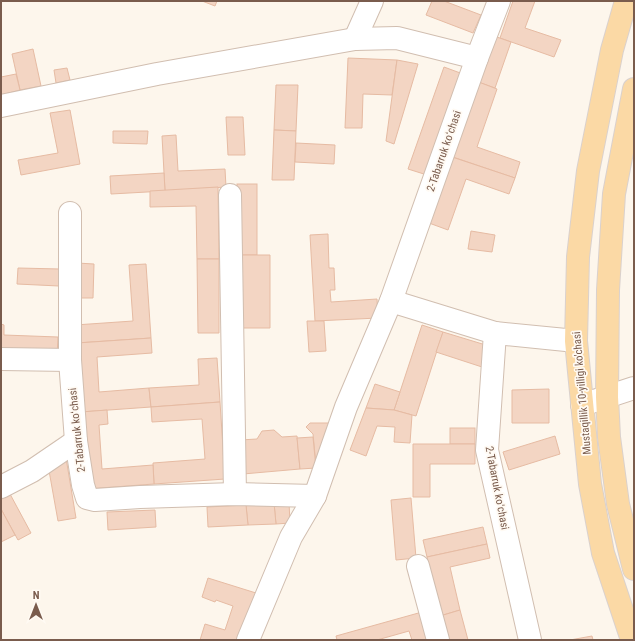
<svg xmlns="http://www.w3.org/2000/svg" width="635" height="641" viewBox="0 0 635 641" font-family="'Roboto Condensed',sans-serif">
	<rect width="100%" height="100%" fill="#fdf6ec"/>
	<g fill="#f3d5c3" stroke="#e6bba3">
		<polygon points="202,1 217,1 215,6"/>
		<polygon points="432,1 444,1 481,15 473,33 426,15"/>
		<polygon points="513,1 535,1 525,28 561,40 554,57 500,38"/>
		<polygon points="494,36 511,42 495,88 478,82"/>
		<polygon points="33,49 41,86 20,90 12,54"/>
		<polygon points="348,58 397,60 392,95 363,94 362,128 345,128"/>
		<polygon points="397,60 418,64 394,144 386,141"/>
		<polygon points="444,67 463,74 427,175 408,169"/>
		<polygon points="67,68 70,80 56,83 54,70"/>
		<polygon points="16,74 20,90 1,95 1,77"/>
		<polygon points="476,81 497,89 477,147 520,162 515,178 450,156"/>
		<polygon points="276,85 298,85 296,131 274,130"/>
		<polygon points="70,110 80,164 21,175 18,160 58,153 50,113"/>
		<polygon points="226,117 243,117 245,155 228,155"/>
		<polygon points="274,130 296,131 294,180 272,180"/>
		<polygon points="113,131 148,131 147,144 113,143"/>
		<polygon points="176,135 178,171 225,169 226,187 165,191 162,136"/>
		<polygon points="296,143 335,145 334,164 295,162"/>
		<polygon points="452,157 515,178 509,194 466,179 448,230 429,223"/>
		<polygon points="164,173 165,191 111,194 110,176"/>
		<rect x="237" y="184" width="20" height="71"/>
		<polygon points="218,187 219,259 197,259 196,206 150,207 150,191"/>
		<polygon points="471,231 495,235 492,252 468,249"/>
		<polygon points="328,234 329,268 334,268 335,290 330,290 331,302 377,299 378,318 315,321 310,235"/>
		<polygon points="237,255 270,255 270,328 238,328"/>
		<polygon points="197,259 219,259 219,333 198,333"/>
		<polygon points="77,263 94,264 93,298 76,298"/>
		<polygon points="146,264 151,338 77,343 75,325 133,321 129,265"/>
		<polygon points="18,268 60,269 59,286 17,284"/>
		<polygon points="307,321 324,321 326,351 309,352"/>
		<polygon points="1,324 4,325 4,335 58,337 57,356 1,355"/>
		<polygon points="422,325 443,332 416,416 394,410"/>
		<polygon points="443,332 489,346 482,367 436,352"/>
		<polygon points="151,338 152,353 97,357 99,392 149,388 151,407 81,412 77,343"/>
		<polygon points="217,358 220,402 151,407 149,388 199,385 198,359"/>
		<polygon points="375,384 400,392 394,410 366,408"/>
		<polygon points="549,389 549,423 512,423 512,390"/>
		<polygon points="220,402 225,479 154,484 153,463 205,459 202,419 152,422 151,407"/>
		<polygon points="366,408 394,410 412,415 410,443 394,442 395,427 377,426 366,456 350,450"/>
		<polygon points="107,410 108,424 99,425 102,469 153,465 154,484 87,489 81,412"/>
		<polygon points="310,423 332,423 316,466 313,434 306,427"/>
		<rect x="450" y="428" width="25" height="16"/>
		<polygon points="274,430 282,437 297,436 300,469 243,474 240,440 257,439 262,431"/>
		<polygon points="555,436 560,454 509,470 503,452"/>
		<polygon points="313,437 316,468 300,469 297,438"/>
		<polygon points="413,444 475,444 475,464 430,464 430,497 413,497"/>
		<polygon points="66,458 76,518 58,521 48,465"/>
		<polygon points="10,494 31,533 18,540 1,509 1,499"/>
		<polygon points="411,498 416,558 396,560 391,500"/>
		<polygon points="289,502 290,523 276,524 274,503"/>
		<polygon points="274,503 276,524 248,525 246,505"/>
		<polygon points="246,505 248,525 208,527 207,507"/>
		<polygon points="1,509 15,535 1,542"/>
		<polygon points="155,510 156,527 108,530 107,512"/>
		<polygon points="483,527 487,544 427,557 423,540"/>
		<polygon points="487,544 490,558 450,567 460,610 440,616 427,557"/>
		<polygon points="208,578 256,593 241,640 200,640 205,624 225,630 233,606 216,600 215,602 202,597"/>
		<polygon points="460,610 468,640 447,640 440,616"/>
		<polygon points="422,612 430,640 412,640 409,631 377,640 337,640 336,636"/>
		<polygon points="592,636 593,640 570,640"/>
	</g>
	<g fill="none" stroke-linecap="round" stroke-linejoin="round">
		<defs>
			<g id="minor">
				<polyline points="355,39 372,1"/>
				<polyline points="1,106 157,74 355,39 397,38 477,58"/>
				<polyline points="230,195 235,494"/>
				<polyline points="70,213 70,360 76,441 83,485 87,498 95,500 140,497 235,494 315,496"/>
				<polyline points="391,301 495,333 576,341"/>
				<polyline points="495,333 487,450 530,640"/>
				<polyline points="1,359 70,360"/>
				<polyline points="582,405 634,388"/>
				<polyline points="1,487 32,471 76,441"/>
				<polyline points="418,566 438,640"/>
				<polyline points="248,640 291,537 315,496 346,407 391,301 477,58 499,1"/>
			</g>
			<g id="major">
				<polyline points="626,1 612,50 588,171 578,257 576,341 590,484 603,553 632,640"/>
				<polyline points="634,89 614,194 608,290 607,397 609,437 618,504 634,569"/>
			</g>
		</defs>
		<use href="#minor" stroke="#d1beb0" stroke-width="24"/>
		<use href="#major" stroke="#dad1cd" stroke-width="24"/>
		<use href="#minor" stroke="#fff" stroke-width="22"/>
		<use href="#major" stroke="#fbd9a5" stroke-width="22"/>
	</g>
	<g text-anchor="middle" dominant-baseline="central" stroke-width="3.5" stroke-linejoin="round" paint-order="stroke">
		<g font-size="11" fill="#7a5c4d" stroke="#fffaf3">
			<text transform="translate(444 151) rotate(-71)">2-Tabarruk koʻchasi</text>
			<text transform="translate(582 393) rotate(-95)">Mustaqillik 10-yilligi ko'chasi</text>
			<text transform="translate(77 430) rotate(-96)">2-Tabarruk koʻchasi</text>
			<text transform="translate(497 488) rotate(79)">2-Tabarruk koʻchasi</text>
		</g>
	</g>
	<rect width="635" height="641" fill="none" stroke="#7a5c4d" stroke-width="4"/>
	<g transform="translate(36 605)" stroke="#fffaf3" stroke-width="3" paint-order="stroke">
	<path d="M0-3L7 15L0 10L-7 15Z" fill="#7a5c4d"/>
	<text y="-6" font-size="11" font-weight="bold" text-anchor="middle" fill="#7a5c4d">N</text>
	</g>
</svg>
